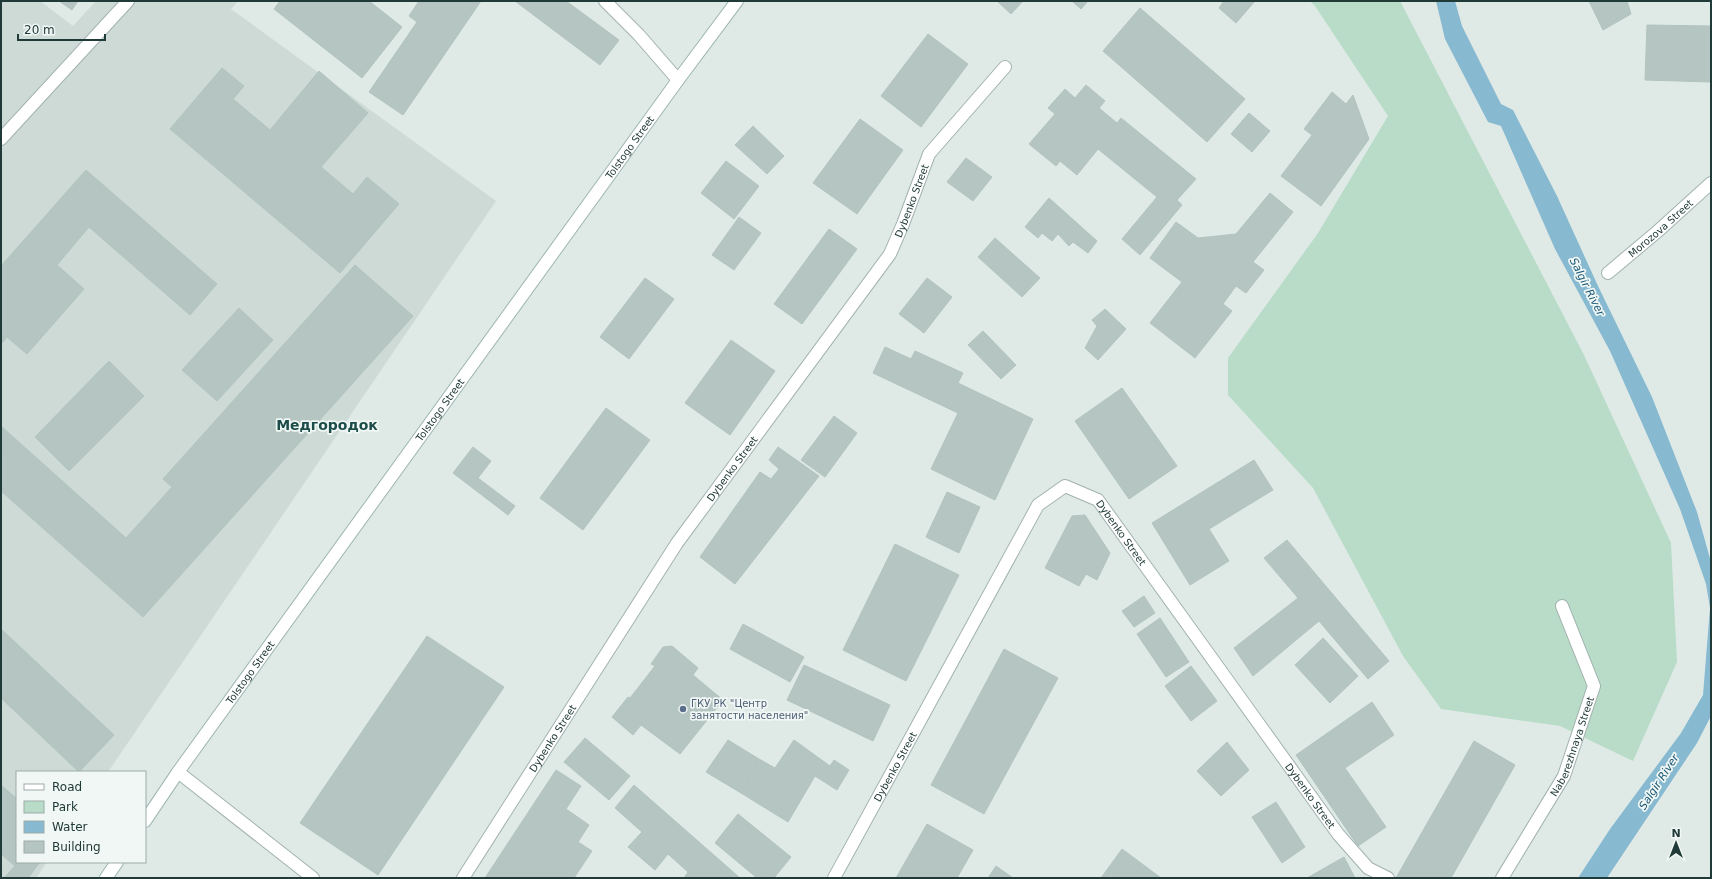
<svg xmlns="http://www.w3.org/2000/svg" width="1712" height="879" viewBox="0 0 1712 879" font-family="'DejaVu Sans',sans-serif">
	<rect width="100%" height="100%" fill="#dfeae7"/>
	<polygon fill="#cddad6" points="1,1 40,1 73,26 96,1 238,1 231,9 496,201 108,772 17,772 17,862 47,862 36,878 1,878"/>
	<polygon fill="#b8dcc7" points="1310,1 1400,1 1584,355 1671,543 1677,662 1633,761 1560,726 1441,709 1403,656 1313,488 1228,395 1228,358 1318,233 1388,116 1315,6"/>
	<polygon fill="#87b9d0" points="1436,1 1455,1 1462,26 1501,104 1513,110 1557,196 1598,286 1652,397 1697,512 1711,562 1711,716 1697,743 1607,878 1578,878 1610,829 1681,733 1703,695 1710,608 1706,584 1680,509 1610,351 1555,249 1501,126 1488,122 1445,39"/>
	<g fill="#b5c5c1" stroke="#b2c4bf">
		<polygon points="59,1 78,1 72,10"/>
		<polygon points="280,1 369,1 402,27 362,78 274,9"/>
		<polygon points="419,1 481,1 403,115 369,92 417,22 409,16"/>
		<polygon points="515,1 566,1 619,40 600,65"/>
		<polygon points="997,1 1023,1 1011,14"/>
		<polygon points="1072,1 1088,1 1081,9"/>
		<polygon points="1224,1 1255,1 1236,23 1219,8"/>
		<polygon points="1589,1 1627,1 1631,14 1603,30"/>
		<polygon points="1140,8 1245,99 1207,142 1103,51"/>
		<polygon points="1647,25 1711,26 1711,82 1645,80"/>
		<polygon points="928,34 968,64 921,127 881,96"/>
		<polygon points="222,68 244,86 233,99 270,130 319,71 368,113 321,167 353,194 367,177 399,204 340,273 170,129"/>
		<polygon points="1086,85 1105,101 1099,108 1117,123 1121,118 1196,179 1177,200 1182,205 1140,255 1122,239 1157,197 1098,149 1077,175 1060,161 1056,166 1029,144 1055,114 1048,108 1065,89 1075,98"/>
		<polygon points="1332,92 1346,104 1353,95 1369,139 1321,206 1281,176 1312,135 1304,129"/>
		<polygon points="1249,113 1270,131 1252,152 1231,134"/>
		<polygon points="860,119 903,150 857,214 813,183"/>
		<polygon points="753,126 784,156 767,174 735,145"/>
		<polygon points="966,158 992,177 973,201 947,182"/>
		<polygon points="726,161 759,186 734,219 701,193"/>
		<polygon points="86,170 217,284 190,315 89,227 57,265 84,289 27,354 7,337 1,344 1,266"/>
		<polygon points="1270,193 1293,212 1253,262 1264,270 1246,293 1236,286 1223,304 1232,311 1195,358 1150,323 1182,282 1150,258 1176,222 1198,238 1236,234"/>
		<polygon points="1049,198 1097,241 1088,253 1073,242 1069,246 1058,234 1052,241 1042,233 1038,238 1025,227"/>
		<polygon points="739,217 761,233 734,270 712,255"/>
		<polygon points="829,229 857,249 802,324 774,304"/>
		<polygon points="995,238 1040,278 1022,297 978,257"/>
		<polygon points="355,265 413,316 143,617 1,491 2,427 126,538 172,487 163,479"/>
		<polygon points="645,278 674,299 629,359 600,337"/>
		<polygon points="927,278 952,297 924,333 899,314"/>
		<polygon points="239,308 273,340 217,401 182,370"/>
		<polygon points="1105,309 1126,329 1098,360 1085,348 1097,326 1092,320"/>
		<polygon points="983,331 1016,365 1001,379 968,345"/>
		<polygon points="731,340 775,371 730,435 685,403"/>
		<polygon points="885,347 911,359 915,351 963,373 958,383 1033,419 995,500 931,469 958,413 873,373"/>
		<polygon points="109,361 144,396 69,471 35,437"/>
		<polygon points="1122,388 1177,466 1129,499 1075,421"/>
		<polygon points="606,408 650,440 583,530 540,498"/>
		<polygon points="834,416 857,433 825,477 801,460"/>
		<polygon points="473,447 491,461 478,478 515,506 508,515 453,473"/>
		<polygon points="778,447 819,476 735,584 700,557 760,472 771,479 779,469 769,460"/>
		<polygon points="1254,460 1273,490 1209,529 1229,561 1190,585 1152,523"/>
		<polygon points="947,492 980,507 959,553 926,537"/>
		<polygon points="1085,515 1110,553 1097,580 1086,574 1079,586 1045,568 1072,516"/>
		<polygon points="1287,540 1389,661 1368,679 1319,621 1253,676 1234,648 1298,598 1264,558"/>
		<polygon points="895,544 959,575 906,681 843,650"/>
		<polygon points="1144,596 1155,613 1134,627 1122,611"/>
		<polygon points="1160,618 1189,662 1166,677 1137,634"/>
		<polygon points="743,624 804,657 790,682 730,649"/>
		<polygon points="1,629 114,735 79,772 1,698"/>
		<polygon points="427,636 504,687 378,875 300,823"/>
		<polygon points="1323,638 1358,676 1330,703 1295,665"/>
		<polygon points="672,646 698,668 693,675 723,700 680,754 641,725 633,735 612,717 628,697 630,698 655,666 651,664 663,647"/>
		<polygon points="1004,649 1058,678 984,814 931,785"/>
		<polygon points="804,665 890,705 873,741 787,700"/>
		<polygon points="1191,666 1217,701 1191,721 1165,686"/>
		<polygon points="1372,702 1394,735 1345,768 1386,827 1358,846 1296,755"/>
		<polygon points="585,738 630,776 609,800 564,762"/>
		<polygon points="728,740 759,759 741,793 706,772"/>
		<polygon points="794,740 830,766 834,760 849,770 837,790 815,776 788,822 741,793 759,759 775,768"/>
		<polygon points="1474,741 1515,765 1451,878 1396,878"/>
		<polygon points="1227,742 1249,770 1221,796 1197,771"/>
		<polygon points="556,770 581,786 566,809 589,825 578,842 592,851 574,878 485,878"/>
		<polygon points="1,785 17,799 17,862 40,862 28,878 4,878 15,866 1,854"/>
		<polygon points="634,785 740,878 684,878 688,872 668,854 655,870 628,847 642,832 615,808"/>
		<polygon points="1276,802 1305,847 1282,863 1252,817"/>
		<polygon points="738,814 791,857 774,878 757,878 715,843"/>
		<polygon points="927,824 973,850 957,878 896,878"/>
		<polygon points="1122,849 1161,878 1101,878"/>
		<polygon points="1344,857 1355,878 1307,878"/>
		<polygon points="996,866 1013,878 988,878"/>
	</g>
	<g fill="none" stroke-linecap="round" stroke-linejoin="round">
		<defs>
			<g id="service">
				<polyline points="605,1 639,35 678,80"/>
				<polyline points="1,139 128,1"/>
			</g>
			<g id="minor">
				<path id="s1" d="M1608,273L1658,231L1711,183"/>
				<polyline points="178,772 313,878"/>
				<path id="s2" d="M463,878L677,543L890,254L903,224L929,154L1005,67"/>
				<path id="s3" d="M834,878L1038,505L1065,486L1098,500L1338,834L1368,868L1388,878"/>
				<path id="s4" d="M1502,878L1564,776L1594,686L1562,606"/>
			</g>
			<g id="secondary">
				<path id="s5" d="M145,821L178,772L678,80L737,1"/>
				<polyline points="106,878 117,862"/>
			</g>
		</defs>
		<use href="#service" stroke="#a2b2af" stroke-width="14"/>
		<use href="#minor" stroke="#a2b2af" stroke-width="14"/>
		<use href="#secondary" stroke="#9eb6b1" stroke-width="14"/>
		<use href="#service" stroke="#fff" stroke-width="12"/>
		<use href="#minor" stroke="#fff" stroke-width="12"/>
		<use href="#secondary" stroke="#fff" stroke-width="12"/>
	</g>
	<circle fill="#5c6f8a" stroke="#f0f7f5" stroke-width="1.5" cx="683" cy="709" r="4"/>
	<g text-anchor="middle" dominant-baseline="central" stroke-width="3.5" stroke-linejoin="round" paint-order="stroke">
		<g font-size="10" fill="#203a38" stroke="#f0f7f5">
			<text stroke="none"><textPath href="#s5" startOffset="830">Tolstogo Street</textPath></text>
			<text stroke="none"><textPath href="#s2" startOffset="814">Dybenko Street</textPath></text>
			<text stroke="none"><textPath href="#s1" startOffset="69">Morozova Street</textPath></text>
			<text stroke="none"><textPath href="#s5" startOffset="506">Tolstogo Street</textPath></text>
			<text stroke="none"><textPath href="#s2" startOffset="490">Dybenko Street</textPath></text>
			<text stroke="none"><textPath href="#s3" startOffset="534">Dybenko Street</textPath></text>
			<text stroke="none"><textPath href="#s5" startOffset="182">Tolstogo Street</textPath></text>
			<text stroke="none"><textPath href="#s2" startOffset="166">Dybenko Street</textPath></text>
			<text stroke="none"><textPath href="#s4" startOffset="150">Naberezhnaya Street</textPath></text>
			<text stroke="none"><textPath href="#s3" startOffset="127">Dybenko Street</textPath></text>
			<text stroke="none"><textPath href="#s3" startOffset="858">Dybenko Street</textPath></text>
		</g>
		<g font-size="10" fill="#4e5e75" stroke="#f0f7f5" text-anchor="start">
			<text x="691" y="703">ГКУ РК "Центр<tspan x="691" dy="12">занятости населения"</tspan></text>
		</g>
		<g font-size="11" font-style="italic" fill="#1b5876" stroke="#f0f7f5">
			<text transform="translate(1587 287) rotate(63)">Salgir River</text>
			<text transform="translate(1659 782) rotate(-57)">Salgir River</text>
		</g>
		<g font-size="14" font-weight="bold" fill="#1c4c48" stroke="#f0f7f5">
			<text x="327" y="425">Медгородок</text>
		</g>
	</g>
	<rect width="1712" height="879" fill="none" stroke="#203a38" stroke-width="4"/>
	<rect x="16" y="771" width="130" height="92" fill="#f0f7f5" stroke="#9daba9"/>
	<rect x="24" y="784" width="20" height="6" fill="#ffffff" stroke="#9daba9"/>
	<text x="52" y="791" font-size="12" fill="#203a38">Road</text>
	<rect x="24" y="801" width="20" height="12" fill="#b8dcc7" stroke="#9daba9"/>
	<text x="52" y="811" font-size="12" fill="#203a38">Park</text>
	<rect x="24" y="821" width="20" height="12" fill="#87b9d0" stroke="#9daba9"/>
	<text x="52" y="831" font-size="12" fill="#203a38">Water</text>
	<rect x="24" y="841" width="20" height="12" fill="#b5c5c1" stroke="#9daba9"/>
	<text x="52" y="851" font-size="12" fill="#203a38">Building</text>
	<g transform="translate(1676 843)" stroke="#f0f7f5" stroke-width="3" paint-order="stroke">
	<path d="M0-3L7 15L0 10L-7 15Z" fill="#203a38"/>
	<text y="-6" font-size="11" font-weight="bold" text-anchor="middle" fill="#203a38">N</text>
	</g>
	<path d="M18 34v6h87v-6" fill="none" stroke="#203a38" stroke-width="2"/>
	<text x="24" y="34" font-size="12" fill="#203a38" stroke="#f0f7f5" stroke-width="3" paint-order="stroke">20 m</text>
</svg>
